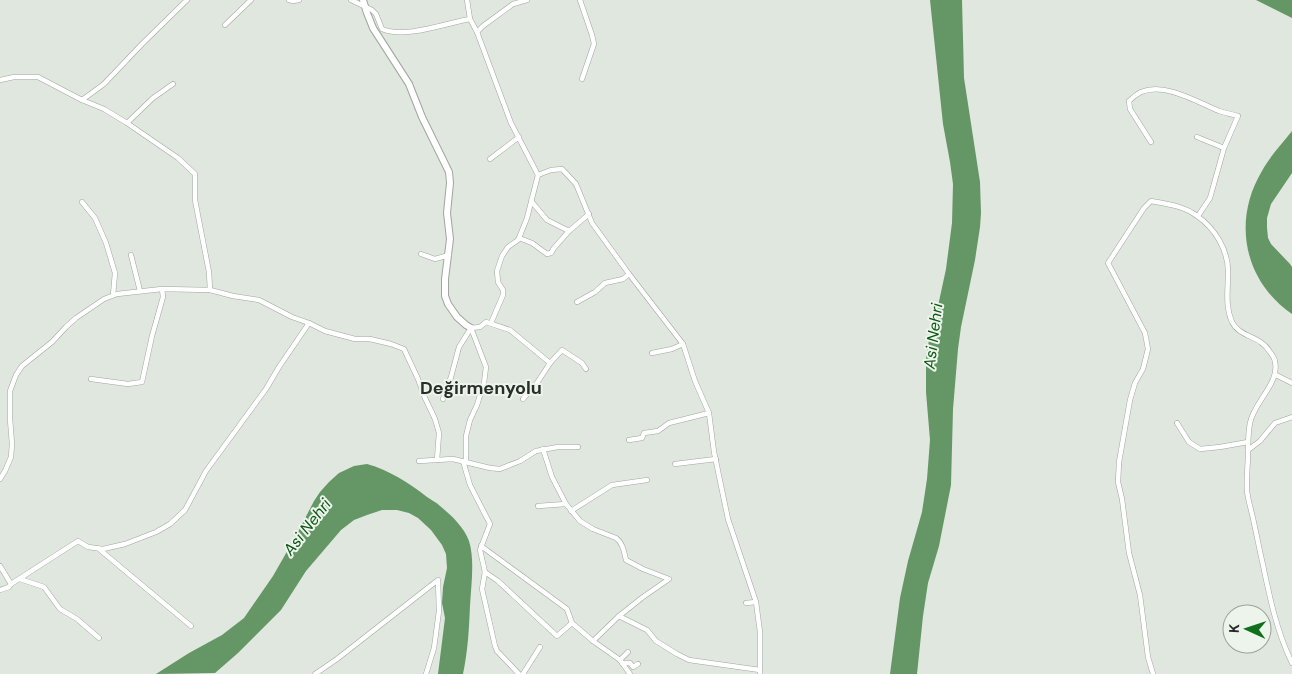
<svg xmlns="http://www.w3.org/2000/svg" width="1292" height="674" viewBox="0 0 1292 674" font-family="'DM Sans',sans-serif">
	<rect width="100%" height="100%" fill="#dfe7de"/>
	<g fill="#659665">
		<polygon points="930,0 962,0 964,78 980,182 981,213 980,227 975,260 961,327 958,349 953,409 951,485 939,546 928,583 923,616 917,674 890,674 900,598 908,561 922,512 927,479 930,440 926,392 926,358 929,340 935,320 946,269 952,223 953,184 950,162 943,124"/>
		<polygon points="1256,0 1292,0 1292,18"/>
		<path d="M1292,131V173L1271,204L1267,218V228L1268,238L1271,244L1290,264L1292,267V314C1244,281 1232,221 1262,171C1270,156 1282,144 1292,131Z"/>
		<path d="M367,464C389,470 409,483 427,497C431,500 436,502 440,506C451,515 464,527 469,541C475,560 471,586 470,606C469,629 468,650 463,674H438L445,618L442,603L443,587L447,568L446,554L442,545L431,530L418,518L409,513L397,510H382L367,515L354,520L341,530L306,571L281,610L238,653L215,673L156,674L189,653L222,635L244,618L273,576L297,534L314,501L320,492L329,482L339,473L354,466Z"/>
	</g>
	<g fill="none" stroke-linecap="round" stroke-linejoin="round">
		<defs>
			<g id="street">
				<polyline points="289,0 293,1 299,0"/>
				<path d="M351,0L372,10L376,14L382,29C405,39 446,23 470,19L477,32L511,123L538,175L527,218L519,238L518,240L508,247L502,256L497,271L498,282L503,290V295L491,323"/>
				<polyline points="467,0 470,19"/>
				<polyline points="580,0 592,35 594,44 582,79"/>
				<polyline points="225,25 251,0"/>
				<polyline points="477,32 483,26 513,4 527,0"/>
				<polyline points="0,80 14,77 38,77 82,100 104,109 127,123 178,158 195,174 195,200 209,272 210,290"/>
				<polyline points="82,100 104,84 142,44 187,0"/>
				<polyline points="127,123 153,98 173,84"/>
				<polyline points="1197,137 1224,148"/>
				<path d="M1151,142L1130,109L1129,101C1132,98 1137,94 1141,92C1165,82 1197,102 1219,111C1225,113 1231,114 1238,116L1224,148L1210,198L1198,216"/>
				<polyline points="490,159 519,137"/>
				<polyline points="538,175 551,170 562,169 576,184 592,223 629,274 683,344 695,381 709,413 714,452 728,519 756,602 760,632 760,674"/>
				<polyline points="82,202 95,218 106,243 115,273 113,295"/>
				<polyline points="569,231 589,214"/>
				<polyline points="519,238 532,243 547,254 551,253 554,248 569,231 547,220 531,201"/>
				<polyline points="421,254 435,259 449,255"/>
				<polyline points="131,255 140,291"/>
				<polyline points="577,302 595,292 605,283 623,279 629,274"/>
				<polyline points="652,353 672,349 683,344"/>
				<polyline points="1276,375 1292,383"/>
				<polyline points="91,379 128,384 142,382 152,336 163,297 162,289"/>
				<polyline points="443,399 451,377 459,347 471,328 480,327 486,322 510,330 550,363"/>
				<polyline points="523,399 537,383 550,363 562,350 582,363 586,369"/>
				<polyline points="1177,423 1189,442 1200,449 1220,447 1248,442"/>
				<polyline points="629,440 642,438 644,433 658,431 669,423 709,413"/>
				<path d="M543,449L552,477L566,504L580,521L593,529L616,538C623,543 624,552 626,560L643,569L669,579L643,597L619,616"/>
				<polyline points="1248,450 1260,441 1275,423 1292,417"/>
				<polyline points="419,461 453,459 490,468 500,469 520,461 536,451 558,447 578,447"/>
				<polyline points="463,461 470,485 490,524 480,550 485,572 482,589 495,646 497,651 519,674"/>
				<polyline points="466,461 466,436 470,420 477,405 484,383 486,367 471,328"/>
				<polyline points="675,464 716,459"/>
				<polyline points="0,479 5,471 11,457 12,444 10,419 10,391 16,375 22,366 52,342 66,327 76,318 104,299 117,294 162,289 210,290 233,296 259,300 292,317 309,323 325,331 355,339 370,339 391,344 404,349 418,379 425,398 435,419 439,433 437,460"/>
				<polyline points="538,506 566,504"/>
				<polyline points="571,511 612,485 647,480"/>
				<polyline points="481,546 567,609 572,623 593,641 620,660 630,674"/>
				<polyline points="99,549 191,626"/>
				<polyline points="0,566 11,584 9,587 0,590"/>
				<polyline points="485,572 498,581 557,636 572,623"/>
				<polyline points="20,579 44,587 60,609 77,619 99,638"/>
				<polyline points="11,584 78,541 88,547 103,549 125,544 156,532 170,524 185,510 206,471 266,389 279,367 309,323"/>
				<polyline points="746,603 756,602"/>
				<polyline points="593,641 619,616 647,630 656,641 677,654 689,660 760,670"/>
				<polyline points="620,660 628,652"/>
				<polyline points="622,663 630,663 633,667 638,664"/>
				<polyline points="315,674 337,659 438,580 439,611 434,648 426,674"/>
				<polyline points="523,674 540,647"/>
				<path d="M1153,674L1148,657L1140,595L1129,553L1122,499L1118,482L1119,462L1130,400L1135,383L1143,369L1148,349L1145,333L1108,263L1144,208L1151,201C1167,204 1184,206 1197,216C1215,228 1229,251 1228,274C1228,290 1225,306 1232,322C1240,338 1260,335 1270,352C1272,355 1275,358 1275,362C1280,383 1254,402 1250,423C1248,433 1248,443 1248,453C1248,466 1246,479 1247,491C1248,499 1250,506 1252,514C1256,531 1259,548 1263,565C1270,599 1277,632 1292,663"/>
			</g>
			<polyline id="secondary" points="363,0 367,13 373,28 409,84 422,117 449,172 450,183 447,213 450,239 445,279 445,296 448,304 457,317 466,325 471,328"/>
		</defs>
		<use href="#street" stroke="#9fa79e" stroke-width="5.5"/>
		<use href="#secondary" stroke="#9fa79e" stroke-width="8"/>
		<use href="#street" stroke="#fff" stroke-width="4.5"/>
		<use href="#secondary" stroke="#fff" stroke-width="6"/>
	</g>
	<g text-anchor="middle" dominant-baseline="central" stroke-width="4" stroke-linejoin="round" paint-order="stroke">
		<g font-size="16" font-style="italic" fill="#0c5715" stroke="#ecf4eb">
			<text transform="translate(933 336) rotate(-83)">Asi Nehri</text>
			<text transform="translate(307 527) rotate(-52)">Asi Nehri</text>
		</g>
		<g font-size="18" font-weight="bold" fill="#282f28" stroke="#ecf4eb">
			<text x="481" y="388">Değirmenyolu</text>
		</g>
	</g>
	<g transform="translate(1247 629) rotate(273)"><circle r="24" fill="#ecf4eb" stroke="#9da39c"/>
	<path d="M0-4L9 19L0 12L-9 19Z" fill="#106f1c"/>
	<text y="-8" font-size="14" font-weight="bold" text-anchor="middle" fill="#262926">K</text>
	</g>
</svg>
